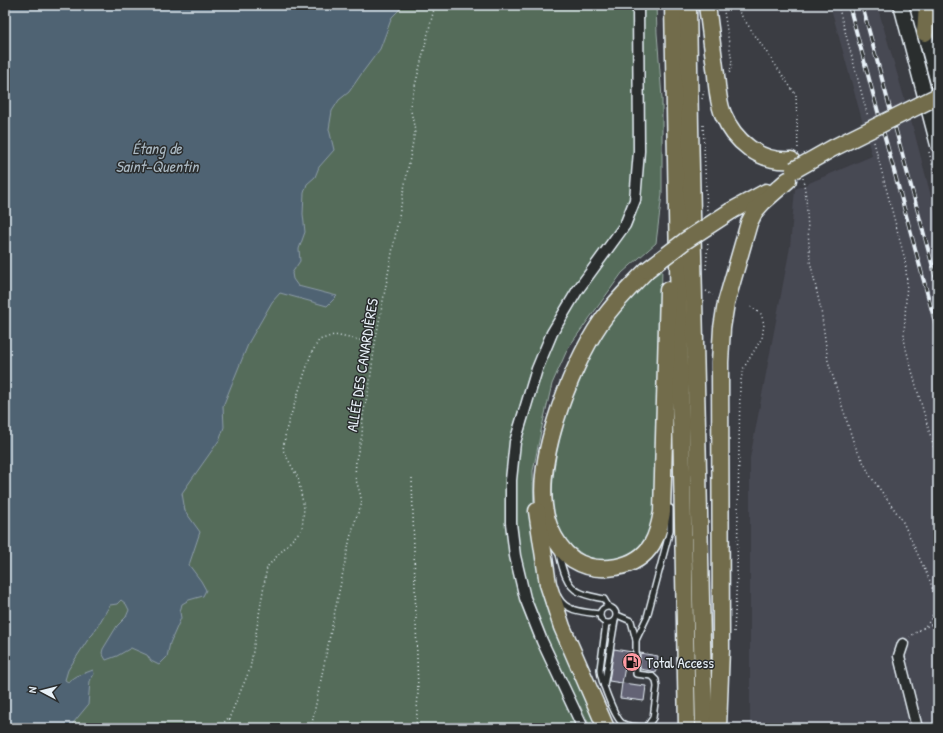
<svg xmlns="http://www.w3.org/2000/svg" width="943" height="733" viewBox="0 0 943 733" font-family="'Patrick Hand',sans-serif">
	<rect width="100%" height="100%" fill="#3b3d43"/>
	<filter id="ink" filterUnits="userSpaceOnUse"><feTurbulence type="fractalNoise" baseFrequency=".025" numOctaves="2"/><feDisplacementMap in="SourceGraphic" scale="8" xChannelSelector="R" yChannelSelector="G"/><feConvolveMatrix kernelMatrix="1 2 1 2 8 2 1 2 1" color-interpolation-filters="sRGB"/></filter>
	<g filter="url(#ink)">
		<polygon fill="#474852" points="830,5 877,5 914,131 938,223 938,728 750,728 750,458 790,247 795,189 872,156"/>
		<g fill="#546c5a" stroke="#9eaea9">
			<polygon points="5,5 656,5 657,33 662,98 662,194 656,243 622,273 568,348 552,384 541,431 533,471 534,525 597,718 589,724 580,706 589,728 5,728"/>
			<polygon points="662,263 661,333 653,529 642,545 626,556 613,560 599,560 585,556 574,548 559,534 548,490 559,416 595,337"/>
		</g>
		<polygon fill="#506473" stroke="#8d9ca8" points="5,5 392,5 401,8 392,17 380,49 362,73 349,92 339,100 332,111 329,129 334,150 319,167 315,177 307,184 304,193 303,214 305,232 299,249 300,261 292,273 293,279 298,286 337,296 327,306 280,293 272,302 249,342 223,406 224,427 220,439 182,493 185,511 200,532 189,565 201,581 206,590 203,596 189,600 182,604 180,612 181,618 170,643 167,657 159,665 151,661 147,655 131,648 117,656 106,660 102,653 103,649 117,626 126,617 129,610 126,604 121,600 117,604 110,605 93,634 89,638 68,670 65,680 68,682 77,676 93,670 94,674 90,681 88,705 69,728 49,728 48,726 45,728 5,728"/>
		<g fill="#646375" stroke="#e8f1f8">
			<polygon points="614,649 632,652 632,668 625,667 622,683 609,681"/>
			<polygon points="640,653 658,656 656,672 640,669"/>
			<polygon points="622,683 646,686 644,701 620,698"/>
		</g>
		<g fill="none" stroke-linecap="round" stroke-linejoin="round">
			<defs>
				<g id="service">
					<path d="M559,554C562,567 566,586 579,592C586,596 596,597 604,599L608,606"/>
					<path d="M559,598C566,612 586,612 600,614"/>
					<circle cx="608" cy="615" r="8"/>
					<polyline points="617,615 631,621 636,640"/>
					<path d="M606,623L600,669C600,679 615,718 622,723C628,727 640,727 647,727"/>
					<polyline points="604,686 615,620"/>
					<polyline points="646,728 653,718 657,687 656,680 652,676 636,674 636,640 647,617 670,530 670,508"/>
				</g>
				<g id="minor">
					<polyline points="903,644 899,656 917,728"/>
					<polyline points="583,728 542,641 525,598 515,556 511,523 511,480 515,442 537,369 552,333 577,291 625,225 635,200 639,151 638,5"/>
				</g>
				<g id="secondary">
					<polyline points="901,5 938,145"/>
					<polyline points="917,5 938,83"/>
				</g>
				<g id="primary">
					<polyline points="673,5 687,728"/>
					<polyline points="688,5 690,127 704,728"/>
					<path d="M707,5C710,28 713,52 716,75C717,87 718,102 723,114C734,141 760,163 791,160"/>
					<polyline points="925,33 927,5"/>
					<polyline points="731,211 766,192"/>
					<path d="M647,270C631,286 614,303 601,322C570,367 528,473 549,526C554,538 562,552 574,560C598,575 637,569 652,544C658,534 660,523 662,512L668,290"/>
					<polyline points="537,511 548,584 562,627 606,728"/>
					<polyline points="718,728 721,649 720,362 722,328 726,303 749,223 755,211 763,202 788,180"/>
				</g>
			</defs>
			<use href="#service" stroke="#e8f1f8" stroke-width="8"/>
			<use href="#minor" stroke="#e8f1f8" stroke-width="13"/>
			<use href="#secondary" stroke="#e8f1f8" stroke-width="17"/>
			<use href="#primary" stroke="#e8f1f8" stroke-width="19"/>
			<g stroke="#e8f1f8" stroke-width="1.5" stroke-dasharray="1 3" stroke-linecap="butt">
				<polyline points="723,5 732,62 730,72 728,74"/>
				<polyline points="741,5 739,12 796,95 798,149"/>
				<polyline points="838,5 868,117"/>
				<polyline points="702,99 704,91"/>
				<polyline points="703,125 707,211"/>
				<polyline points="874,142 905,260 907,281 904,335 905,345 915,382 938,462"/>
				<polyline points="929,152 938,186"/>
				<path d="M803,178L806,197L810,261L821,310L828,361L854,444L871,477L902,520L930,581C936,598 938,616 923,628C919,631 914,633 910,637"/>
				<polyline points="706,269 708,241"/>
				<polyline points="706,291 713,295"/>
				<polyline points="412,478 418,693 416,728"/>
				<polyline points="923,628 938,622"/>
				<polyline points="734,632 737,575 740,385 743,369 762,338 764,324 761,314 750,306"/>
				<polyline points="219,728 230,716 250,669 267,567 302,529 304,508 298,478 283,450 286,430 311,354 319,340 334,335 375,343"/>
				<polyline points="229,728 230,718"/>
				<polyline points="311,728 350,538 356,518 362,503 360,493 355,477 356,460 362,435 363,414 369,388 375,343 415,131 410,106 435,5"/>
			</g>
			<use href="#service" stroke="#2a2d2e" stroke-width="5"/>
			<use href="#minor" stroke="#2a2d2e" stroke-width="10"/>
			<use href="#secondary" stroke="#2a2d2e" stroke-width="14"/>
			<use href="#primary" stroke="#726c4b" stroke-width="16"/>
			<defs>
				<g id="rail">
					<polyline points="849,5 938,333"/>
					<polyline points="862,5 938,286"/>
				</g>
			</defs>
			<use href="#rail" stroke="#e8f1f8" stroke-width="4"/>
			<use href="#rail" stroke="#2a2d2e" stroke-width="2.5" stroke-dasharray="8" stroke-linecap="butt"/>
			<defs>
				<g id="primary-bridge">
					<polyline points="794,170 833,148 938,96"/>
					<polyline points="647,270 685,241 731,211"/>
				</g>
			</defs>
			<use href="#primary-bridge" stroke="#e8f1f8" stroke-width="19" stroke-linecap="butt"/>
			<use href="#primary-bridge" stroke="#726c4b" stroke-width="16"/>
		</g>
	</g>
	<defs>
		<symbol id="fuel-disc" viewBox="-11 -11 22 22"><circle r="9.5" fill="#ff9aa2" stroke="#2a2d2e"/><path d="M-5.5-6h7V0h2V4h1.3V-2.5L3-4.5l.8-.8L6-3V5H2.5V1h-1V6h-7ZM-4.2-4.7v3.2H.2V-4.7Z" fill="#111"/></symbol>
	</defs>
	<g fill-rule="evenodd">
		<use href="#fuel-disc" x="621" y="651" width="22" height="22"/>
	</g>
	<g text-anchor="middle" dominant-baseline="central" stroke-width="3" stroke-linejoin="round" paint-order="stroke">
		<g font-size="15" fill="#e8f1f8" stroke="#2a2d2e">
			<text transform="translate(362 365) rotate(-81)">ALLÉE DES CANARDIÈRES</text>
		</g>
		<g font-size="15" fill="#e8f1f8" stroke="#2a2d2e" text-anchor="start">
			<text x="646" y="662">Total Access</text>
		</g>
		<g font-size="16" font-style="italic" fill="#abb9c3" stroke="#2a2d2e">
			<text x="157" y="148">Étang de<tspan x="157" dy="18">Saint-Quentin</tspan></text>
		</g>
	</g>
	<rect width="943" height="733" fill="none" stroke="#2a2d2e" stroke-width="20"/>
	<rect x="10" y="10" width="923" height="713" fill="none" stroke="#e8f1f8" stroke-width="1.5" filter="url(#ink)"/>
	<g transform="translate(42 691) rotate(277)" stroke="#2a2d2e" stroke-width="3" paint-order="stroke">
	<path d="M0-3L7 15L0 10L-7 15Z" fill="#e8f1f8"/>
	<text y="-6" font-size="11" font-weight="bold" text-anchor="middle" fill="#e8f1f8">N</text>
	</g>
</svg>
